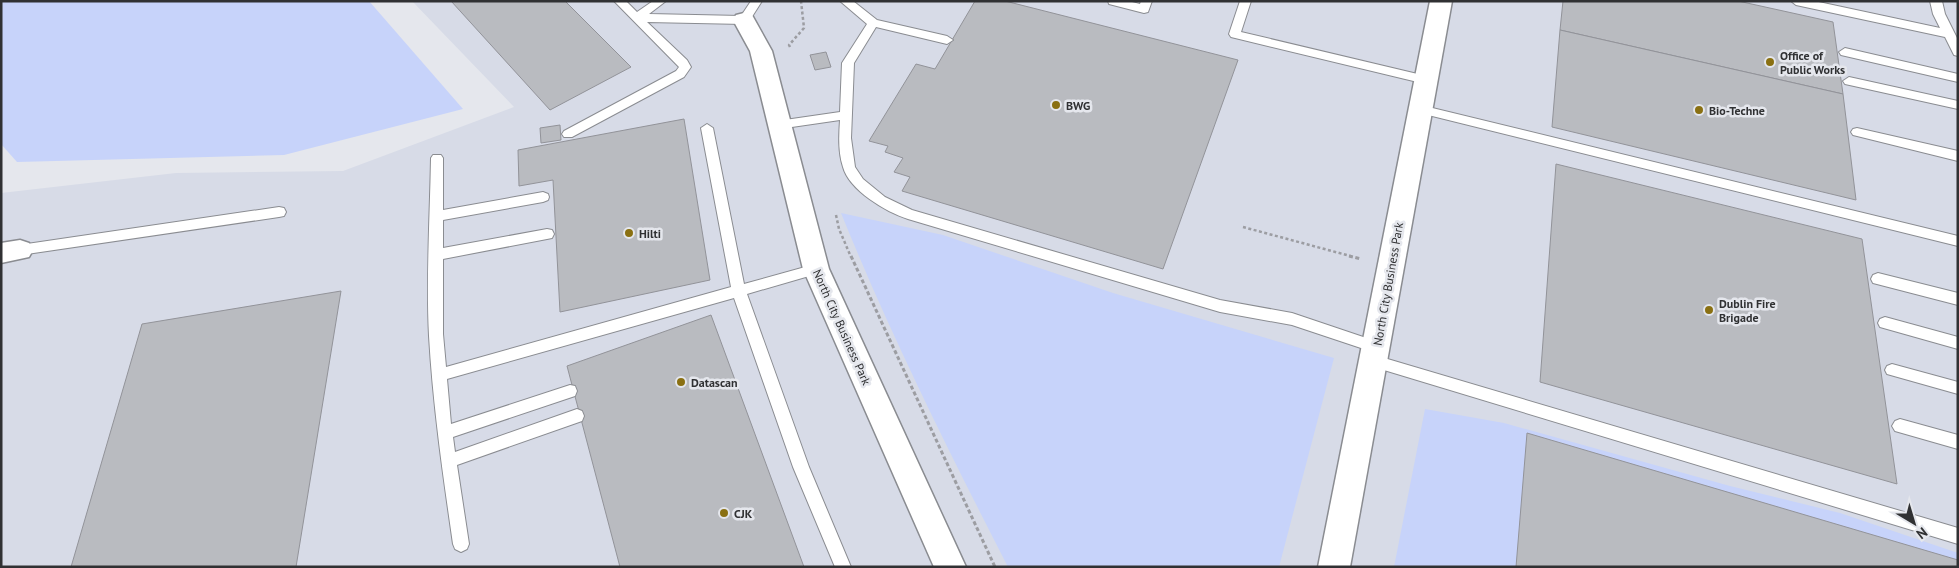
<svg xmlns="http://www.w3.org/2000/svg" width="1959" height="568" viewBox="0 0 1959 568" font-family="'PT Sans',sans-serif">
	<rect width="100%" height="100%" fill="#e5e7ed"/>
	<polygon fill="#d7dbe7" points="412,1 1958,1 1958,567 1,567 1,193 176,173 343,171 514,107"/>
	<g fill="#c7d3fa">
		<polygon points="1,1 369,1 463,109 284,155 17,162 1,144"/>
		<path d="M841,213L943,235L1113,293L1334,358L1279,567H1008C948,450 890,334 841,213Z"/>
		<polygon points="1425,409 1504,423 1730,486 1840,513 1958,553 1958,567 1394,567"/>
	</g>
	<g fill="#b9bbc0" stroke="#929399">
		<polygon points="451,1 565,1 631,67 550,110"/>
		<polygon points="975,1 1005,1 1238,60 1163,269 902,191 910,177 894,172 903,158 885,152 888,146 869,141 916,64 935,69"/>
		<polygon points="1563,1 1738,1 1833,22 1843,94 1560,30"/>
		<polygon points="1560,30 1843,94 1856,200 1552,127"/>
		<polygon points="826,52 831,67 815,70 810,55"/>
		<polygon points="684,119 710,280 560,312 553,180 519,186 518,150"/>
		<polygon points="560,125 561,140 541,143 540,128"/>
		<polygon points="1556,164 1862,239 1897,484 1540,382"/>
		<polygon points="341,291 296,567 71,567 142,324"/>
		<polygon points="711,315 804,567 620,567 567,366"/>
		<polygon points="1527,433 1958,560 1958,567 1516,567"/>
	</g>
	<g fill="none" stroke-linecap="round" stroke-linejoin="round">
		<defs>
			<g id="service">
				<polygon points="614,1 626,1 637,12 653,1 666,1 649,14 741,16 751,1 762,1 748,23 744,24 647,22 687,60 691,67 684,77 572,137 564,137 562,134 564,131 676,71 679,67"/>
				<path d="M840,1H853L877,20L947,36L953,40L947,44L876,27L854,63L851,138L855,167L863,179L885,197L912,210L1220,300L1292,313L1381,343L1383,347L1381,351L1376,353L1292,325L1220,312L908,219C886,212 849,190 843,167C838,152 839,135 840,120L778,129L772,125L778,121L840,112L842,63L867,24Z"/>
				<polygon points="1108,1 1128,1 1140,4 1141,1 1152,1 1148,12 1144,13 1109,4"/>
				<polygon points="1240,1 1251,1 1241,32 1426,76 1432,80 1426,84 1231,37 1229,34"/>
				<polygon points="1791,1 1814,1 1940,28 1933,14 1930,1 1942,1 1945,14 1958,40 1958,56 1954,55 1945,37 1796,5"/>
				<polygon points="1845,48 1958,74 1958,82 1841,55 1839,52"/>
				<polygon points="1849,77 1958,101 1958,109 1845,84 1843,81"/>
				<polygon points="1420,105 1958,236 1958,246 1416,112 1414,109"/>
				<path d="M707,124L713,128L744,284L816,264L821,265L823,269L821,273L816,274L747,294L809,467L851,567H835L793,467L734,298L447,379L451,424L570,385L575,386L577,391L575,396L453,437L455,452L577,409L582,411L584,416L582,421L457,465L469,544L467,549L461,552L455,549L453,544C443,475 433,406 429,336C426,278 430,216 431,158L433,155H441L443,158V210L543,192L548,194L549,197L548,200L543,202L443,220V248L547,229L552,230L554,234L552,238L547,239L443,259V334L446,367L731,287L701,128Z"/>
				<polygon points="1857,128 1958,151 1958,161 1853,135 1851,132 1853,129"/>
				<polygon points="279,207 284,208 286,212 284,216 279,217 20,255 15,254 13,250 15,246 20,245"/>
				<polygon points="1878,273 1958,293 1958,305 1873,283 1871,279 1873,275"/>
				<polygon points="1885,317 1958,337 1958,349 1880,327 1878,323 1880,319"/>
				<polygon points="1374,355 1958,528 1958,544 1374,367 1369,365 1367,361 1369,357"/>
				<polygon points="1892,364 1958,382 1958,394 1887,374 1885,370 1887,366"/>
				<polygon points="1900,419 1958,435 1958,449 1895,431 1892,426 1895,421"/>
			</g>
			<g id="minor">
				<polygon points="1430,1 1452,1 1350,567 1318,567"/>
				<polygon points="744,13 752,15 772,51 829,269 966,567 934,567 803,269 750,51 733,20 736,15"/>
				<polygon points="20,240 29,243 33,250 29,257 1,263 1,243"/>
			</g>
		</defs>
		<use href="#service" stroke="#8a8c91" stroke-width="2"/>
		<use href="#minor" stroke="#8a8c91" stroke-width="3"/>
		<g stroke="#9c9da2" stroke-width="2.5" stroke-dasharray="3 2.5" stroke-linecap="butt">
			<polyline points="790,47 789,45 804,28 801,1"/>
			<polyline points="836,215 839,229 851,257"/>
			<polyline points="1243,227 1354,257"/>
		</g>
		<g stroke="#9c9da2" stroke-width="3" stroke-dasharray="4 2.5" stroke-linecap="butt">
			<polyline points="851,256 995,567"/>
			<polyline points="1349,256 1361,259"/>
		</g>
		<use href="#service" fill="#fff" fill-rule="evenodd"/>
		<use href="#minor" fill="#fff" fill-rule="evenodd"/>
	</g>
	<g fill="#8a7012" stroke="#e5e7ed" stroke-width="2">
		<circle cx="1770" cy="62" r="5"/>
		<circle cx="1056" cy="105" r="5"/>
		<circle cx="1699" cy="110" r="5"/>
		<circle cx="629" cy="233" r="5"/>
		<circle cx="1709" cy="310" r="5"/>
		<circle cx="681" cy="382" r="5"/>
		<circle cx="724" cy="513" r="5"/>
	</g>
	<g text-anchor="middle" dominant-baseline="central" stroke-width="5" stroke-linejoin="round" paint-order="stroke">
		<g font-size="12" font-weight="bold" fill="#303133" stroke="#e5e7ed" text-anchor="start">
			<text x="1780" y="55">Office of<tspan x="1780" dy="14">Public Works</tspan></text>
			<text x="1066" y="105">BWG</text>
			<text x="1709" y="110">Bio-Techne</text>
			<text x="639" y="233">Hilti</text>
			<text x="1719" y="303">Dublin Fire<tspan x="1719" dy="14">Brigade</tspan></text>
			<text x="691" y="382">Datascan</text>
			<text x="734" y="513">CJK</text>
		</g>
		<g font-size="12" fill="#303133" stroke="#e5e7ed">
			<text transform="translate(1388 284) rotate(-80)">North City Business Park</text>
			<text transform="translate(842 327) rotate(66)">North City Business Park</text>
		</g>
	</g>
	<rect width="1959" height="568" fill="none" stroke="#303133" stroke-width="5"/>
	<g transform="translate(1914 523) rotate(142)" stroke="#e5e7ed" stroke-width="4" paint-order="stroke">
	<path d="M0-4L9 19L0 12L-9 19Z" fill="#303133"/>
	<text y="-8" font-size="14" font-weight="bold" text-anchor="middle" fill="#303133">N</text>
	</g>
</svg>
